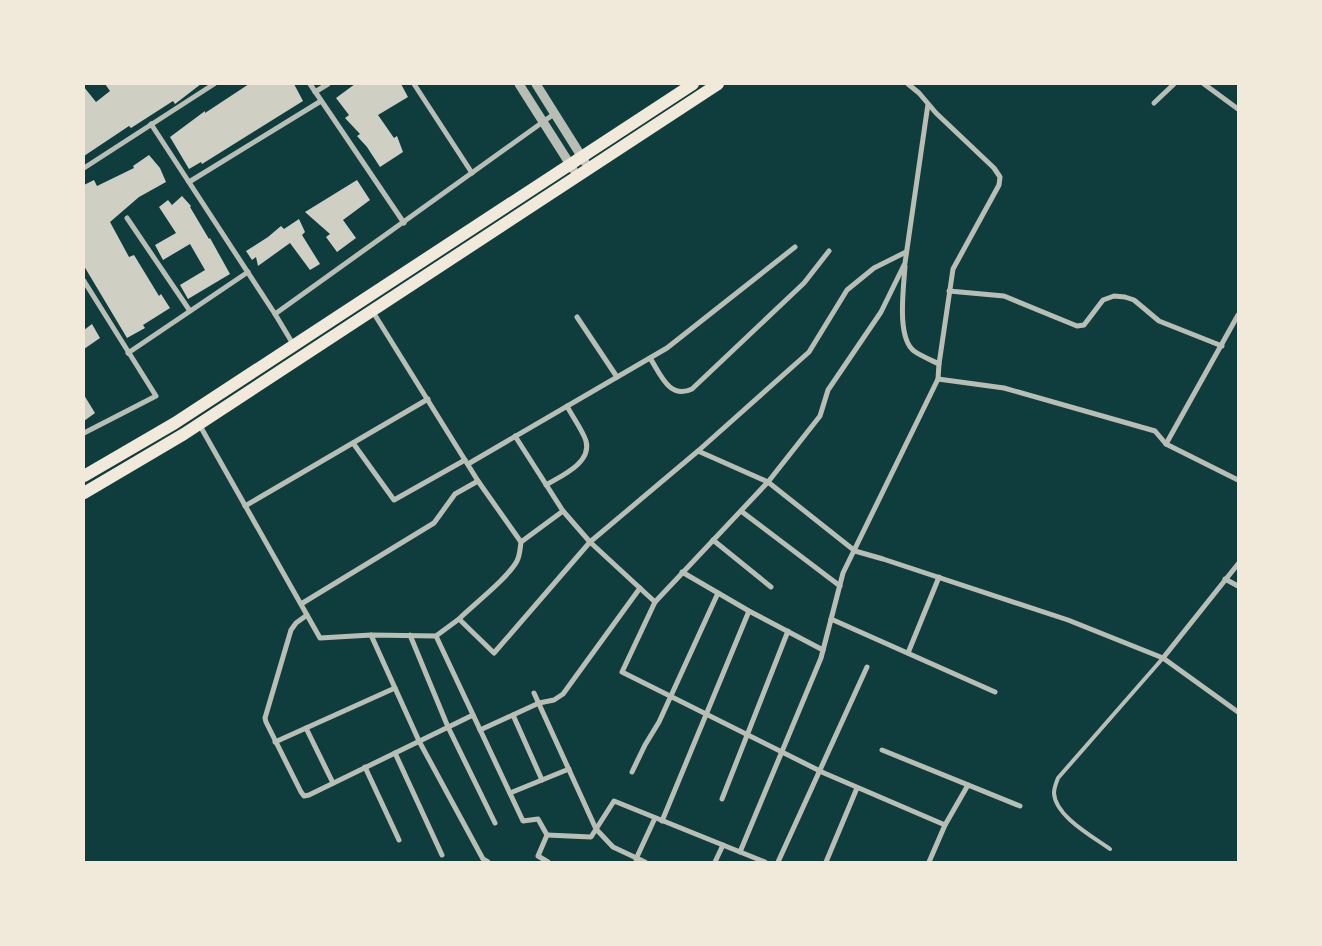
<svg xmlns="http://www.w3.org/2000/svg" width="1322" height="946" viewBox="0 0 1322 946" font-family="Manrope,sans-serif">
	<rect width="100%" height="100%" fill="#0f3d3e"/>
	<g fill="#cfcfc3">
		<polygon points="105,84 201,84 175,104 173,101 131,128 129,126 84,156 84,87 96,102 110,91"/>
		<polygon points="249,84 294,84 303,101 202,164 201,162 189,169 170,137 205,111 205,113"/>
		<polygon points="355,84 401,84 408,97 378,115 394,138 397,136 403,152 380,167 367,147 357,136 360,134 345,118 349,115 336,98"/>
		<polygon points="149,155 160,168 166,182 139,197 110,222 129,257 134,255 159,296 161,294 170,308 143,325 145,328 127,338 84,266 84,185 94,180 97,186 134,168 133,166"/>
		<polygon points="357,180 370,200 343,220 356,238 337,252 326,237 330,234 305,212"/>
		<polygon points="182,196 191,206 190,207 209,239 210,238 230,274 188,299 180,285 205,270 190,244 163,260 155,245 176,233 159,207 168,200 172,205"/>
		<polygon points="299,219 305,232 302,235 320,264 310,270 290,243 258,266 256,257 252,260 246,251 268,237 281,226 284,229"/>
		<polygon points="92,324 100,338 84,349 84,330"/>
		<polygon points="84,395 95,413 84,421"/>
	</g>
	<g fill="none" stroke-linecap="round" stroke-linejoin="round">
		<path stroke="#b8beb3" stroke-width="4" d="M1110,849C1092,836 1055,816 1054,793C1054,788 1056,783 1058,778L1163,658"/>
		<g stroke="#b8beb3" stroke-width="5">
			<polyline points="310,84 404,223"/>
			<polyline points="414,84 472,173"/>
			<polyline points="1204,84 1238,109"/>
			<polyline points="315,92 328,84"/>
			<polyline points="1154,103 1174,84"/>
			<polyline points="151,124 275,314 293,344"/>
			<polyline points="84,168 214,84"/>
			<polyline points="189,182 321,101"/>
			<polyline points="127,218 190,311"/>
			<path d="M905,266C904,286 896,337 914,351C921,356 931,360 939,364"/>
			<polyline points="84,281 156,396 84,433"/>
			<polyline points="949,291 1004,296 1077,326 1084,325 1103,300 1114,296 1125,297 1134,300 1159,321 1222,346"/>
			<polyline points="373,312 478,481 521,542 563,511 590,542 494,653 459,619 436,636"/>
			<polyline points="275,314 554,114"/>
			<polyline points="577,317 617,377"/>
			<polyline points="128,353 248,272"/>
			<path d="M650,358C660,373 669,400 692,389L804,283L829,251"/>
			<polyline points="938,379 1004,388 1155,431 1166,444 1238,480"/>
			<polyline points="199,424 320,638 371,635 436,636 523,821 538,819 547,835 538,856 548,862"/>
			<polyline points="515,436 563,511"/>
			<polyline points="353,443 394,500 465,460"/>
			<polyline points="1166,444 1238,315"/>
			<polyline points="698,451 809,352 847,290 874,268 906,252"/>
			<polyline points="468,464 667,348 795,247"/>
			<path d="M546,485C561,476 592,463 586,441C583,431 572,416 567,406"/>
			<polyline points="245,506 428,399"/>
			<polyline points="741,511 840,586"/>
			<polyline points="713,540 771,587"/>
			<polyline points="1238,564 1163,658 1238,712"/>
			<polyline points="682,572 749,611 823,650"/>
			<polyline points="1225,579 1238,586"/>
			<polyline points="655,602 768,482 820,416 828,390 881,312 905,263 928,104"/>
			<polyline points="301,604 434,523 455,494 478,481"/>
			<polyline points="307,615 296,623 291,630 265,718 266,722 301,792 304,796 309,795 473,715"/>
			<path d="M459,619C474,604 507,579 517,561C520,555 520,549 521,542"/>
			<polyline points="831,619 995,692"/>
			<polyline points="371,635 419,741 483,859 488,862"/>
			<polyline points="410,635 448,727 495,823"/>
			<polyline points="908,653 939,577"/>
			<polyline points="534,693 596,829 613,847 645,862"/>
			<polyline points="513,715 542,780"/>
			<polyline points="306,728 333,783"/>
			<polyline points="480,730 539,703 554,700 563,694 640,588"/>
			<polyline points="275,742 395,688"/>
			<polyline points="882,750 1020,806"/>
			<polyline points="395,753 442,855"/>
			<polyline points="365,767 399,840"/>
			<polyline points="632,772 645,745 659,722 718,593"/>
			<polyline points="510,793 569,769"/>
			<polyline points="722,799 788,631"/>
			<polyline points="662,821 749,611"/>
			<polyline points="945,825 968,785"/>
			<polyline points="547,835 591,837 614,801 765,862"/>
			<polyline points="740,852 821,658 843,573 938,379 939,364 953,269 999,185 1000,177 994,168 936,113 919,93 908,84"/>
			<polyline points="636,859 655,818"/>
			<polyline points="715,862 723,845"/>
			<polyline points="778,862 867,667"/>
			<polyline points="826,862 857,788"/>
			<polyline points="929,862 945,825 824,773 622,672 655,602 590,542 698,451 768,482 855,551 883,559 1068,620 1163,658"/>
		</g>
		<g stroke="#b8beb3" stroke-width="9">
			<polyline points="519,84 573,169"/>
			<polyline points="536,84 585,162"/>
		</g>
		<g stroke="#f1e9da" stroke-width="12">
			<polyline points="84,476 175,423 693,84"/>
			<polyline points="84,493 184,434 718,84"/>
		</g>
	</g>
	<rect width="1322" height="946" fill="none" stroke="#f1e9da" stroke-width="170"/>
</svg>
